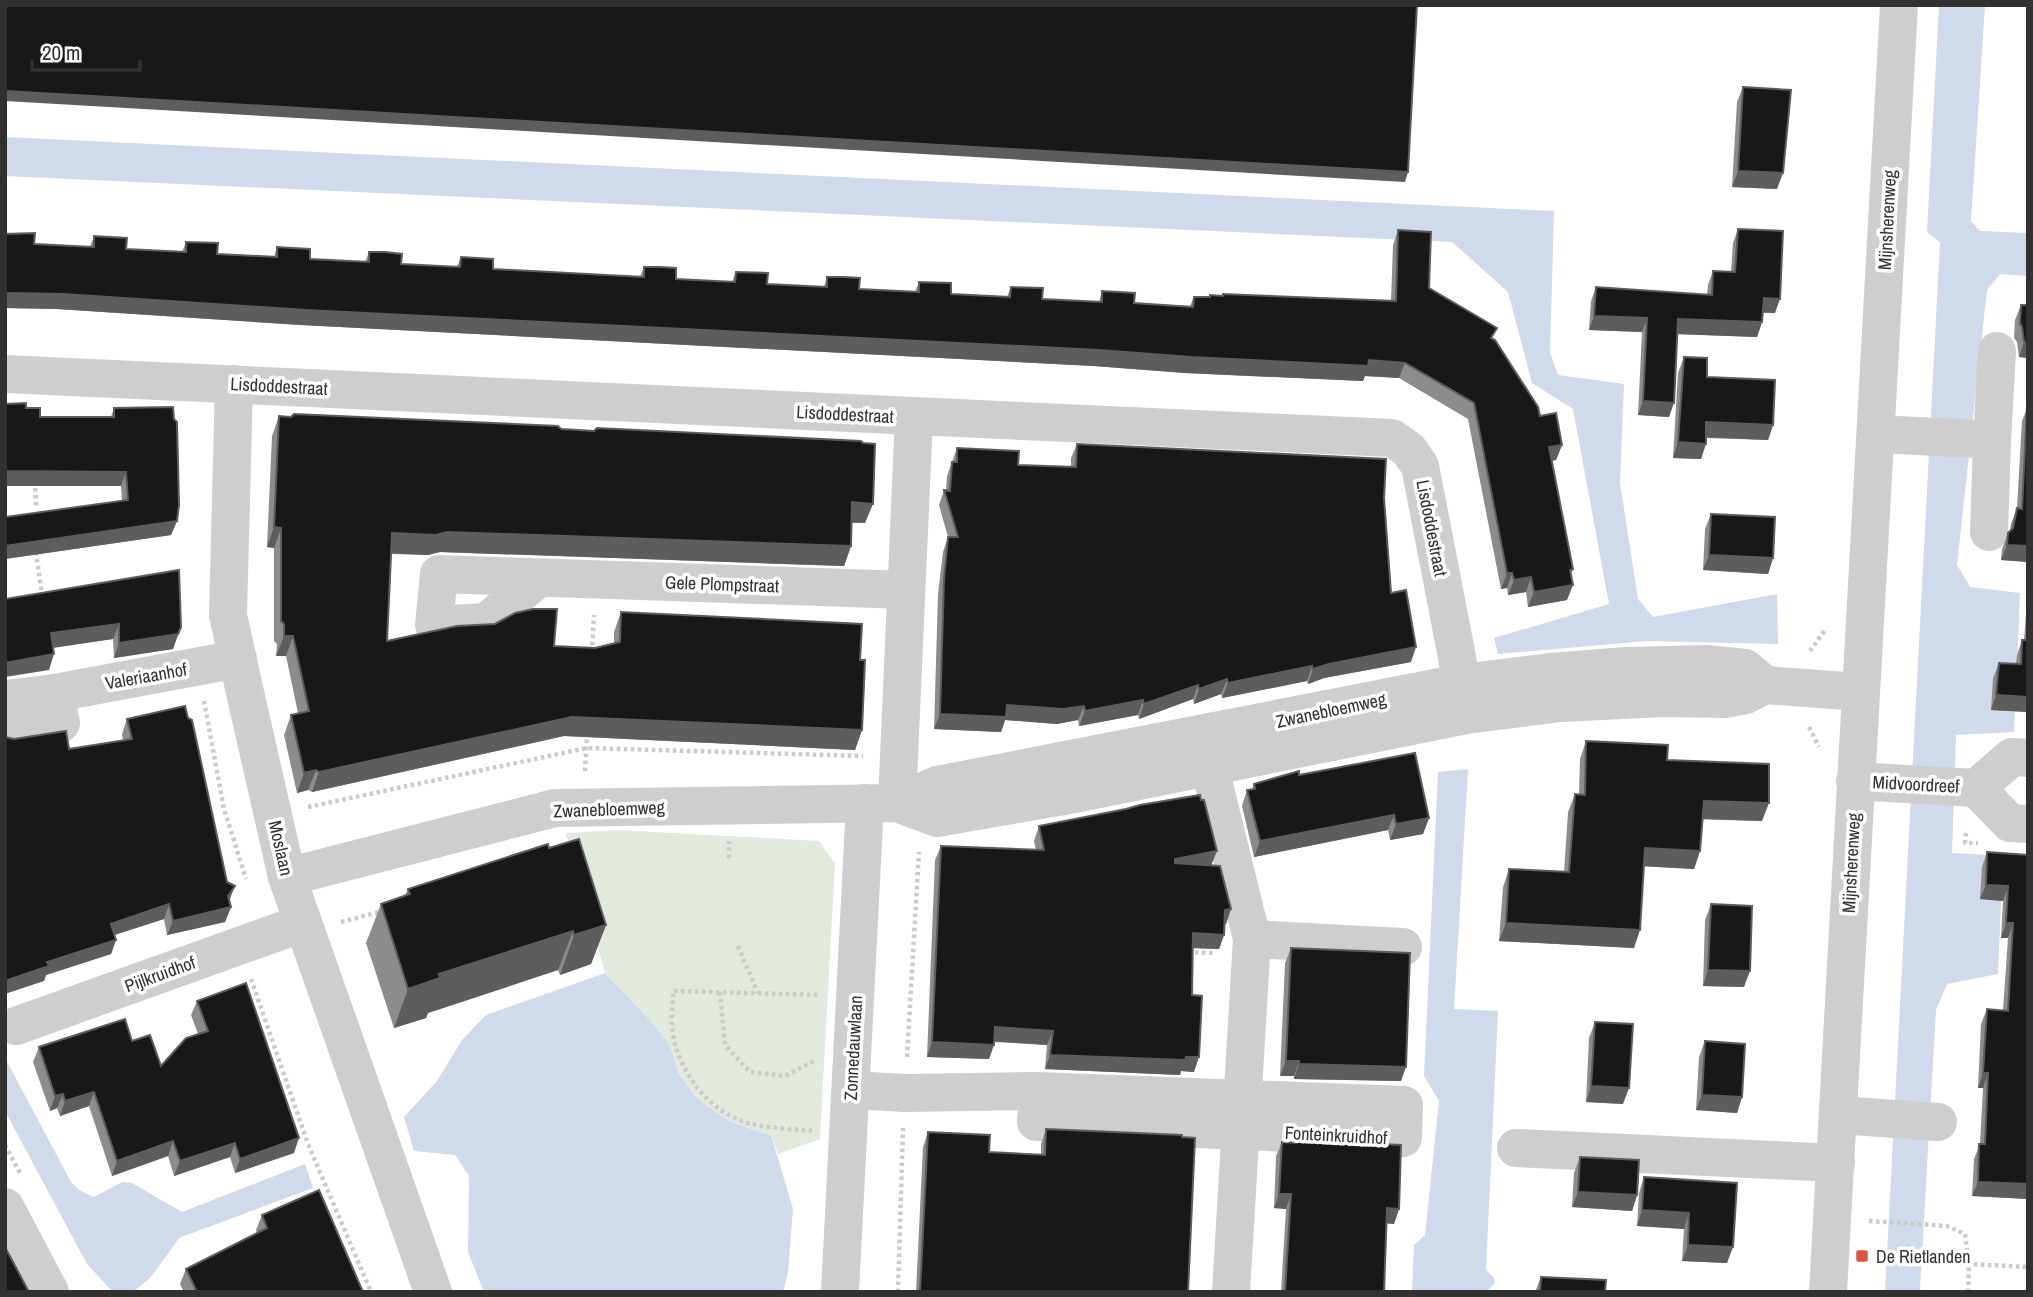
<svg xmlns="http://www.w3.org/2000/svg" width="2033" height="1297" viewBox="0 0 2033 1297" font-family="'Archivo Narrow',sans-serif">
	<rect width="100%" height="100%" fill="#fff"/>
	<polygon fill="#e2eade" points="619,830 819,841 835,864 820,1139 778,1154 771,1135 743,1128 709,1109 685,1084 673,1060 667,1040 605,973 566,833"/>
	<g fill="#cfdaeb">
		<polygon points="1939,5 1985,5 1971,221 1980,231 2028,233 2028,276 2000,274 1987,290 1957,565 1970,587 2020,593 2014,732 1956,735 1952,853 2003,856 1998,974 1947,984 1936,1010 1920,1289 1923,1292 1885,1292 1940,242 1927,232"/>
		<polygon points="5,137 1554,211 1550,352 1558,375 1624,384 1620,483 1638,599 1653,617 1777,594 1778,644 1647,641 1498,654 1494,638 1609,604 1573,409 1532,383 1508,292 1452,242 5,176"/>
		<polygon points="1468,769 1454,1009 1498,1011 1486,1270 1494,1278 1495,1283 1486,1292 1412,1292 1414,1245 1425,1235 1439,1101 1424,1076 1438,772"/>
		<path d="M605,973C625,995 646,1015 665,1038C672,1047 674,1062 679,1073C698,1108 733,1126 771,1135L793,1209L788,1272L783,1292H484L468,1252L469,1176L455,1155L414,1151L404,1117L437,1081L462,1040L486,1015Z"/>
		<polygon points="5,1058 71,1182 79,1190 94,1197 122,1182 132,1183 182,1212 305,1164 313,1188 179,1238 151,1277 133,1292 113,1292 87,1264 5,1111"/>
	</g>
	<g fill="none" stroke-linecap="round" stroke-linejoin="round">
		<g stroke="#cbcbcb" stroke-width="4.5" stroke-dasharray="3.5 3.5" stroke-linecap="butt">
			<polyline points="35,481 36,508"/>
			<polyline points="36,552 42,595"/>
			<polyline points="1810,651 1825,630"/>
			<polyline points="592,652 594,615"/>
			<polyline points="204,701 224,809 246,879"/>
			<polyline points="1809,727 1819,747"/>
			<polyline points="585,771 587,734"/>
			<polyline points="308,807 587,748 863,756"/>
			<polyline points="1966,833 1965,843 1978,843"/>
			<polyline points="729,858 729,841"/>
			<polyline points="341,922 383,911"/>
			<polyline points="738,946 758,993"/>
			<polyline points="1188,952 1214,953"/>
			<polyline points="251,979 308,1144 371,1292"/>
			<polyline points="720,992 725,1045 750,1072 785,1076 816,1060"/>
			<polyline points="907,1057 919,852"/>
			<path d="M812,1131C791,1129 767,1128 747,1123C707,1111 677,1069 672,1029C671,1017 673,1003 673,991L819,995"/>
			<polyline points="5,1145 20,1173"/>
			<polyline points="1869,1221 1947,1226 1965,1234 1969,1264 2028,1267"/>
			<polyline points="898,1292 903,1128"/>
			<polyline points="1968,1292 1969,1264"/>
		</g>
		<g stroke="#cecece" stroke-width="38">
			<polyline points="5,374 1392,438 1409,450 1420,466 1457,657 1466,715"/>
			<polyline points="234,384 228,615 244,688 287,877 433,1292"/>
			<polyline points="1876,434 1979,439 1992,442 1989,532"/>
			<polyline points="1992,442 1997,351"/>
			<polyline points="539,578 486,622 434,625 439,574 906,590"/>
			<polyline points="5,699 55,693 238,659"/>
			<polyline points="5,732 61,723 55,693"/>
			<polyline points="1203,740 1252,939 1231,1292"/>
			<polyline points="2028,758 2012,757 1976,788 2010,823 2028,824"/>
			<polyline points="1855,781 1976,788"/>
			<polyline points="897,803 937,785 1461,683 1551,672 1626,666 1706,664 1745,668 1765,685"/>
			<polyline points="897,803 914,417"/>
			<polyline points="287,877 555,808 897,803 937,818 1064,796 1466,715 1560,703 1664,698 1724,699 1746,695 1765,685 1860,692"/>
			<polyline points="1252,939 1403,947"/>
			<polyline points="16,1026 303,923"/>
			<polyline points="851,1090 905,1093 1038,1091 1404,1105 1403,1138 1036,1122 1038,1091"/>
			<polyline points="1839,1115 1938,1122"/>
			<polyline points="1516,1148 1836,1163"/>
			<polyline points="5,1207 50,1292"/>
			<polyline points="840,1292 865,803"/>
			<polyline points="1828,1292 1899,5"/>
		</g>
	</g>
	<g fill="#8c8c8c">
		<polygon points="1743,87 1777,189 1732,187 1737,102"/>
		<polygon points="1738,229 1775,313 1763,313 1762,322 1757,337 1678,334 1669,417 1638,415 1642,332 1589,330 1591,301 1596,287 1707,295 1708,285 1713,271 1731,272 1733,243"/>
		<polygon points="1398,230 1429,288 1493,339 1540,416 1562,445 1556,460 1552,461 1573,569 1571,574 1567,600 1528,607 1526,592 1508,595 1507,588 1501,589 1468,419 1399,378 1365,376 1363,381 1185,373 1094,366 301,325 57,309 5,308 34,244 90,247 94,236 126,249 182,252 186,242 217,254 274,257 277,247 310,259 365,262 369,252 401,264 457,267 461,257 493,269 640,277 644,267 676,279 732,282 736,272 767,284 824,287 827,277 859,289 915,292 919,282 951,294 1007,297 1011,287 1042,299 1099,302 1102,291 1134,303 1190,306 1194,297 1391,301 1393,245"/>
		<polygon points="2021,305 2028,358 2019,357 2017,342 2014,338 2015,320"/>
		<polygon points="1684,357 1707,377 1773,425 1768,440 1706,438 1701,459 1673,458 1678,373"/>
		<polygon points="2028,401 2028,562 2001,560 2002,549 2008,533 2010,531 2011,524 2017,508 2022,421 2028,406"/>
		<polygon points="26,408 40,417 111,417 114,408 177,521 171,535 5,559 5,517 122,501 121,486"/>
		<polygon points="279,416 561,429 865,523 851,523 851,546 844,566 440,552 428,555 391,554 387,641 595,648 614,643 614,632 621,612 860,660 862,730 855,750 564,736 312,792 308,790 297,793 284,735 291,715 298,713 286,656 276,656 277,644 274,641 274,548 267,547 272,436"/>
		<polygon points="1077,444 1384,498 1391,593 1411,662 1324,678 1308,684 1307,681 1222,698 1221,694 1194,704 1193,699 1139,719 1138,715 1079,726 1078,720 1057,724 1005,720 1001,732 934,729 938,594 943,552 948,537 939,505 944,490 946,490 947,476 957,448 1018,465 1071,467 1071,458"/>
		<polygon points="1711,514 1773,558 1768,574 1703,570 1705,529"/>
		<polygon points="2028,587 2028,712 1991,710 1993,678 1999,663 2016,664 2017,655 2022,640 2024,640"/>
		<polygon points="5,599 181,627 173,649 114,658 113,639 53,647 49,670"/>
		<polygon points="127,719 229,901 231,907 225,922 167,935 164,919 114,935 116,940 111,954 46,975 44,981 69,749 123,740 122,734"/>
		<polygon points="1586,741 1667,760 1762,821 1703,819 1700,851 1694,869 1644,866 1634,948 1499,941 1503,887 1509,869 1564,872 1568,812 1575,794 1579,795 1580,759"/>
		<polygon points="1299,775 1429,818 1423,834 1390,840 1388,830 1254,857 1242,806 1247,790 1252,789 1254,784"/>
		<polygon points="1039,826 1211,865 1231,909 1226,924 1225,924 1224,935 1219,949 1193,948 1192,995 1194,1072 1181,1071 1180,1075 1045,1069 1047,1045 994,1042 989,1059 927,1057 935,860 941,846 1036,850 1034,841"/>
		<polygon points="549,848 606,925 591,964 560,975 558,970 428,1013 426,1018 394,1028 366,943 381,904 405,895 408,889"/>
		<polygon points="1987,852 2028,855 2028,1199 1972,1196 1974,1159 1980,1144 1983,1088 1978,1088 1981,1024 1987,1009 2003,1010 2008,938 2001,938 2003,901 1980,899 1982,867"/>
		<polygon points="1711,904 1744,987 1703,986 1705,920"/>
		<polygon points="1291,948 1401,1081 1294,1079 1294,1076 1280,1076 1285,963"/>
		<polygon points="197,1001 294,1153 235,1173 230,1157 174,1176 168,1156 112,1176 89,1106 60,1116 57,1108 50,1111 33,1062 39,1047 161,1066 198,1034 191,1015"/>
		<polygon points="1595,1022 1623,1104 1586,1102 1589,1038"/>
		<polygon points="1705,1041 1742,1097 1737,1113 1696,1110 1699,1057"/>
		<polygon points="1046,1129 1188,1292 916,1292 923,1147 928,1132 989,1152 1041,1155 1041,1144"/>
		<polygon points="1296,1140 1399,1209 1394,1224 1386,1223 1384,1292 1281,1292 1286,1209 1274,1208 1276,1156 1282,1142 1295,1143"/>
		<polygon points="1580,1157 1637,1195 1632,1211 1572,1207 1574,1173"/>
		<polygon points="1644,1177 1737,1183 1727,1263 1682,1261 1684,1229 1637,1226 1639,1193"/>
		<polygon points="262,1215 363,1292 184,1292 180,1284 186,1269 257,1233 256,1230"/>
		<polygon points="1541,1277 1605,1292 1535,1292"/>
	</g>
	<g fill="#5d5d5d">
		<polygon points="5,91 1408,172 1405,182 5,101"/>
		<polygon points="1738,171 1783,173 1777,189 1732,187"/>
		<polygon points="5,293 63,294 1405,363 1399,378 1365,376 1363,381 1185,373 1094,366 301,325 57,309 5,308"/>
		<polygon points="1764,298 1780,299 1775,313 1759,312"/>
		<polygon points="1594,316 1647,318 1642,332 1589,330"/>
		<polygon points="1678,319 1762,322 1757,337 1673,334"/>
		<polygon points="2024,342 2028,343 2028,358 2019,357"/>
		<polygon points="1643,401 1674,403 1669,417 1638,415"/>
		<polygon points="1706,422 1773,425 1768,440 1701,437"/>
		<polygon points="1678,442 1706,444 1701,459 1673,458"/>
		<polygon points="1562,445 1556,460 1543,462 1549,447"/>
		<polygon points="5,471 126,472 121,486 5,486"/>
		<polygon points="852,502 873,504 865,523 845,522"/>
		<polygon points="177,521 171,535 5,559 5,546"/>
		<polygon points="274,527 281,528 274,548 267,547"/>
		<polygon points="447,532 851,546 844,566 440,552 428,555 384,553 392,533"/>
		<polygon points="2007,545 2028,546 2028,562 2001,560"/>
		<polygon points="1709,555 1773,558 1768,574 1703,570"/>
		<polygon points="1507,573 1512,573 1507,588 1501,589"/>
		<polygon points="1531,577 1526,592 1508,595 1514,580"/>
		<polygon points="1573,585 1567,600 1528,607 1534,592"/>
		<polygon points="119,624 113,639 46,649 51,633"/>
		<polygon points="178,634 173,649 114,658 119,643"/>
		<polygon points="284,636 293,636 286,656 276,656"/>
		<polygon points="1416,647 1411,662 1324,678 1308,684 1313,669 1329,664"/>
		<polygon points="54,654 49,670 5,677 5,663 7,662"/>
		<polygon points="1312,666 1307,681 1222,698 1228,683"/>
		<polygon points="1227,679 1221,694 1194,704 1199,689"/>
		<polygon points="1198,685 1193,699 1139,719 1144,704"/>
		<polygon points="1996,695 2028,697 2028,712 1991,710"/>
		<polygon points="1143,700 1138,715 1079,726 1085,711"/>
		<polygon points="1007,705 1084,706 1078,720 1057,724 1005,720 1001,732 934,729 940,714"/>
		<polygon points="572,717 862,730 855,750 564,736 312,792 319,772"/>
		<polygon points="316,770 308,790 297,793 304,773"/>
		<polygon points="1704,801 1769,803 1762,821 1698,819"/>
		<polygon points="1394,815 1388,830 1254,857 1260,841"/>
		<polygon points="1429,818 1423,834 1390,840 1396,824"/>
		<polygon points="1645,848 1700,851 1694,869 1638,866"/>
		<polygon points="1217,851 1211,866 1170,874 1175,859"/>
		<polygon points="1986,885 2008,886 2003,901 1980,899"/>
		<polygon points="235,886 229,901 231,907 225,922 167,935 173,921 228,896"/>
		<polygon points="169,904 164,919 105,938 111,924"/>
		<polygon points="1231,909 1226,924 1220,925 1225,910"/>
		<polygon points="1506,923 1640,930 1634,948 1499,941"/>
		<polygon points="2006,923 2013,923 2008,938 2001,938"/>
		<polygon points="606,925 591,964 560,975 574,935"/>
		<polygon points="573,931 558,970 428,1013 426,1018 394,1028 408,989 439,974"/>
		<polygon points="1193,933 1224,935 1219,949 1188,948"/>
		<polygon points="116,940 111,954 46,975 44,981 5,994 5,981 47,962"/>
		<polygon points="1708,970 1750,971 1744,987 1703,986"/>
		<polygon points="995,1027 1053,1031 1047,1045 990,1041"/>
		<polygon points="932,1042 994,1045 989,1059 927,1057"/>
		<polygon points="1050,1055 1186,1057 1199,1057 1194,1072 1181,1071 1180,1075 1045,1069"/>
		<polygon points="1286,1061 1299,1061 1294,1076 1280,1076"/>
		<polygon points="1299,1064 1406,1067 1401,1081 1294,1079"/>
		<polygon points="1983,1073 1988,1073 1983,1088 1978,1088"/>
		<polygon points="1591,1086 1629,1088 1623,1104 1586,1102"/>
		<polygon points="94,1092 89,1106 60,1116 65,1101"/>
		<polygon points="63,1094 57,1108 50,1111 55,1096"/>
		<polygon points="1702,1095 1742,1097 1737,1113 1696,1110"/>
		<polygon points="299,1138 294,1153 235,1173 240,1159"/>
		<polygon points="173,1141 168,1156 112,1176 117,1161"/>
		<polygon points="235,1143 230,1157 174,1176 180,1161"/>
		<polygon points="1978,1182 2028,1184 2028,1199 1972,1196"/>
		<polygon points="1578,1192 1637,1195 1632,1211 1572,1207"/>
		<polygon points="1279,1194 1291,1194 1286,1209 1274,1208"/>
		<polygon points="1387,1208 1399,1209 1394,1224 1381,1223"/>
		<polygon points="1642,1210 1689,1213 1684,1229 1637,1226"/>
		<polygon points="1688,1245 1733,1247 1727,1263 1682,1261"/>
	</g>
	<g fill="#181818" stroke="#5d5d5d" stroke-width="2">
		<polygon points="5,5 1417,5 1408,172 5,91"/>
		<polygon points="1743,87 1791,90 1783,173 1738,171"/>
		<polygon points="1738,229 1783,231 1780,299 1764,298 1762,322 1678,319 1674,403 1643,401 1647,318 1594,316 1596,287 1712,295 1713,271 1735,272"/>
		<polygon points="1398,230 1431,232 1429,288 1497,328 1491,338 1495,340 1538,407 1540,416 1556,413 1562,445 1549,447 1573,569 1570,570 1573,585 1534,592 1531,577 1514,580 1512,573 1507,573 1474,403 1405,363 1369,360 1368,366 1191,357 1099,350 306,310 63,294 5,293 5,234 35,233 34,244 94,247 94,236 127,238 126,249 186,252 186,242 218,243 217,254 277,257 277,247 310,249 310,259 369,262 369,252 385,252 402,254 401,264 460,267 461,257 493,259 493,269 644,277 644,267 660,267 676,268 676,279 735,282 736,272 768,273 767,284 827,287 827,277 844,277 860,278 859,289 919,292 919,282 951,283 951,294 1010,297 1011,287 1043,288 1042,299 1102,302 1102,291 1135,293 1134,303 1193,307 1194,297 1210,297 1210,295 1223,296 1223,294 1396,301"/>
		<polygon points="2021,305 2028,305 2028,343 2024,342 2022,327 2020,323"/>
		<polygon points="1684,357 1707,358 1707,377 1775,380 1773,425 1706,422 1706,444 1678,442"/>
		<polygon points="26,403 26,408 40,408 40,417 114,417 114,408 173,407 174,419 177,422 179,505 177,521 5,546 5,517 128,500 126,472 5,471 5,404"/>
		<polygon points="2027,406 2028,546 2007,545 2008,533 2013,528 2017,508 2022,509"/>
		<polygon points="294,414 558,426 561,429 594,431 597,428 861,441 863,443 875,444 873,504 852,502 851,546 447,532 436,535 392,533 390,577 387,641 457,626 495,624 515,613 533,609 557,609 554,646 595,648 620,642 621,612 862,624 860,660 865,660 862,730 572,717 319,772 316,770 304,773 291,715 309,711 293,636 284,636 284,624 281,621 281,528 274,527 279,416 291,417"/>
		<polygon points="1077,444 1386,459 1384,498 1391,593 1406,590 1416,647 1329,664 1313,669 1312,666 1228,683 1227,679 1199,689 1198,685 1144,704 1143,700 1085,711 1084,706 1063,709 1007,705 1006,717 940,714 944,579 948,537 958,537 944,490 950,491 952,462 957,462 957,448 1019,451 1018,465 1076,467"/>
		<polygon points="1711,514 1775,517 1773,558 1709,555"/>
		<polygon points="179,570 181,627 178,634 119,643 119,624 51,633 54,654 5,663 5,599"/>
		<polygon points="2022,640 2028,640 2028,697 1996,695 1999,663 2021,664"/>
		<polygon points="185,706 188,718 192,720 227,882 235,886 228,896 231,907 173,921 169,904 111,924 116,940 47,962 49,966 5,981 5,737 14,739 66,731 69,749 132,739 127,719"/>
		<polygon points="1586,741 1668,745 1667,760 1769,764 1769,803 1704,801 1700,851 1645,848 1640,930 1506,923 1509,869 1569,872 1575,794 1585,795"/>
		<polygon points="1415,753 1429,818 1396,824 1394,815 1260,841 1247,790 1255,789 1254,784 1299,771 1299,775"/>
		<polygon points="1200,795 1201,800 1204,800 1217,851 1175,859 1175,863 1220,866 1231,909 1225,910 1224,935 1193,933 1192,995 1202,996 1199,1057 1186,1057 1185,1060 1050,1055 1053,1031 995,1027 994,1045 932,1042 941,846 1044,850 1039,826 1126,809 1140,805"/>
		<polygon points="579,839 606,925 574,935 573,931 439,974 440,978 408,989 381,904 410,894 408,889 548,844 549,848"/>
		<polygon points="1987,852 2028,855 2028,1184 1978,1182 1979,1144 1985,1144 1988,1073 1983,1073 1987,1009 2008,1011 2013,923 2006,923 2008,886 1986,885"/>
		<polygon points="1711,904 1752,906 1750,971 1708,970"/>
		<polygon points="1291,948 1410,953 1406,1067 1299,1064 1299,1061 1286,1061"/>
		<polygon points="246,983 299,1138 240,1159 235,1143 180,1161 173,1141 117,1161 94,1092 65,1101 63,1094 55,1096 39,1047 125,1019 132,1041 150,1035 161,1066 186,1038 208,1031 197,1001"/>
		<polygon points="1595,1022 1633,1024 1629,1088 1591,1086"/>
		<polygon points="1705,1041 1745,1044 1742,1097 1702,1095"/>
		<polygon points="1046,1129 1182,1135 1182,1137 1195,1138 1188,1292 920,1292 928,1132 990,1135 989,1152 1045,1155"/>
		<polygon points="1296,1140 1401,1145 1399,1209 1387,1208 1384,1292 1285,1292 1291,1194 1279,1194 1282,1142 1295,1143"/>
		<polygon points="1580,1157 1639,1160 1637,1195 1578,1192"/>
		<polygon points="1644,1177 1737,1183 1733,1247 1688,1245 1689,1213 1642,1210"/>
		<polygon points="319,1190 363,1292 192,1292 196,1290 186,1269 267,1228 262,1215"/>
		<polygon points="5,1247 29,1292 5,1292"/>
		<polygon points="1541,1277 1606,1280 1605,1292 1540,1292"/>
	</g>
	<rect fill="#db5641" stroke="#fff" stroke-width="2.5" x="1855" y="1249" width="14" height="14" rx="3.5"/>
	<g text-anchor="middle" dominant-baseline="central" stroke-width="7" stroke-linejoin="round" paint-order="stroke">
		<g font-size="18" fill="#313131" stroke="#fff">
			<text transform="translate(1887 220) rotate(-87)">Mijnsherenweg</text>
			<text transform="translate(279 386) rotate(3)">Lisdoddestraat</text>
			<text transform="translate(845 414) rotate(3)">Lisdoddestraat</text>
			<text transform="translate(1432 528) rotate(79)">Lisdoddestraat</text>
			<text transform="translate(722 584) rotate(2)">Gele Plompstraat</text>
			<text transform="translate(146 676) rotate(-10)">Valeriaanhof</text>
			<text transform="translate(1331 710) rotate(-12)">Zwanebloemweg</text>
			<text transform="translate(1916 784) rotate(3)">Midvoordreef</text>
			<text transform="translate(609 809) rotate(-2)">Zwanebloemweg</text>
			<text transform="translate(281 848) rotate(77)">Moslaan</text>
			<text transform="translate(1851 863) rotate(-87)">Mijnsherenweg</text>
			<text transform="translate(160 974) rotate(-20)">Pijlkruidhof</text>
			<text transform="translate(853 1048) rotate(-87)">Zonnedauwlaan</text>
			<text transform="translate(1336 1135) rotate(3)">Fonteinkruidhof</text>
		</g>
		<g font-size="18" fill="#313131" stroke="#fff" text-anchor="start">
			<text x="1876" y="1256">De Rietlanden</text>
		</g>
	</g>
	<rect width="2033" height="1297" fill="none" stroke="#313131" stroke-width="14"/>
	<path d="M32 60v10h108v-10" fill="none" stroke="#313131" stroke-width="3.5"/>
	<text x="42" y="60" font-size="21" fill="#313131" stroke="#ffffff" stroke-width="5" paint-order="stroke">20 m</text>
</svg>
